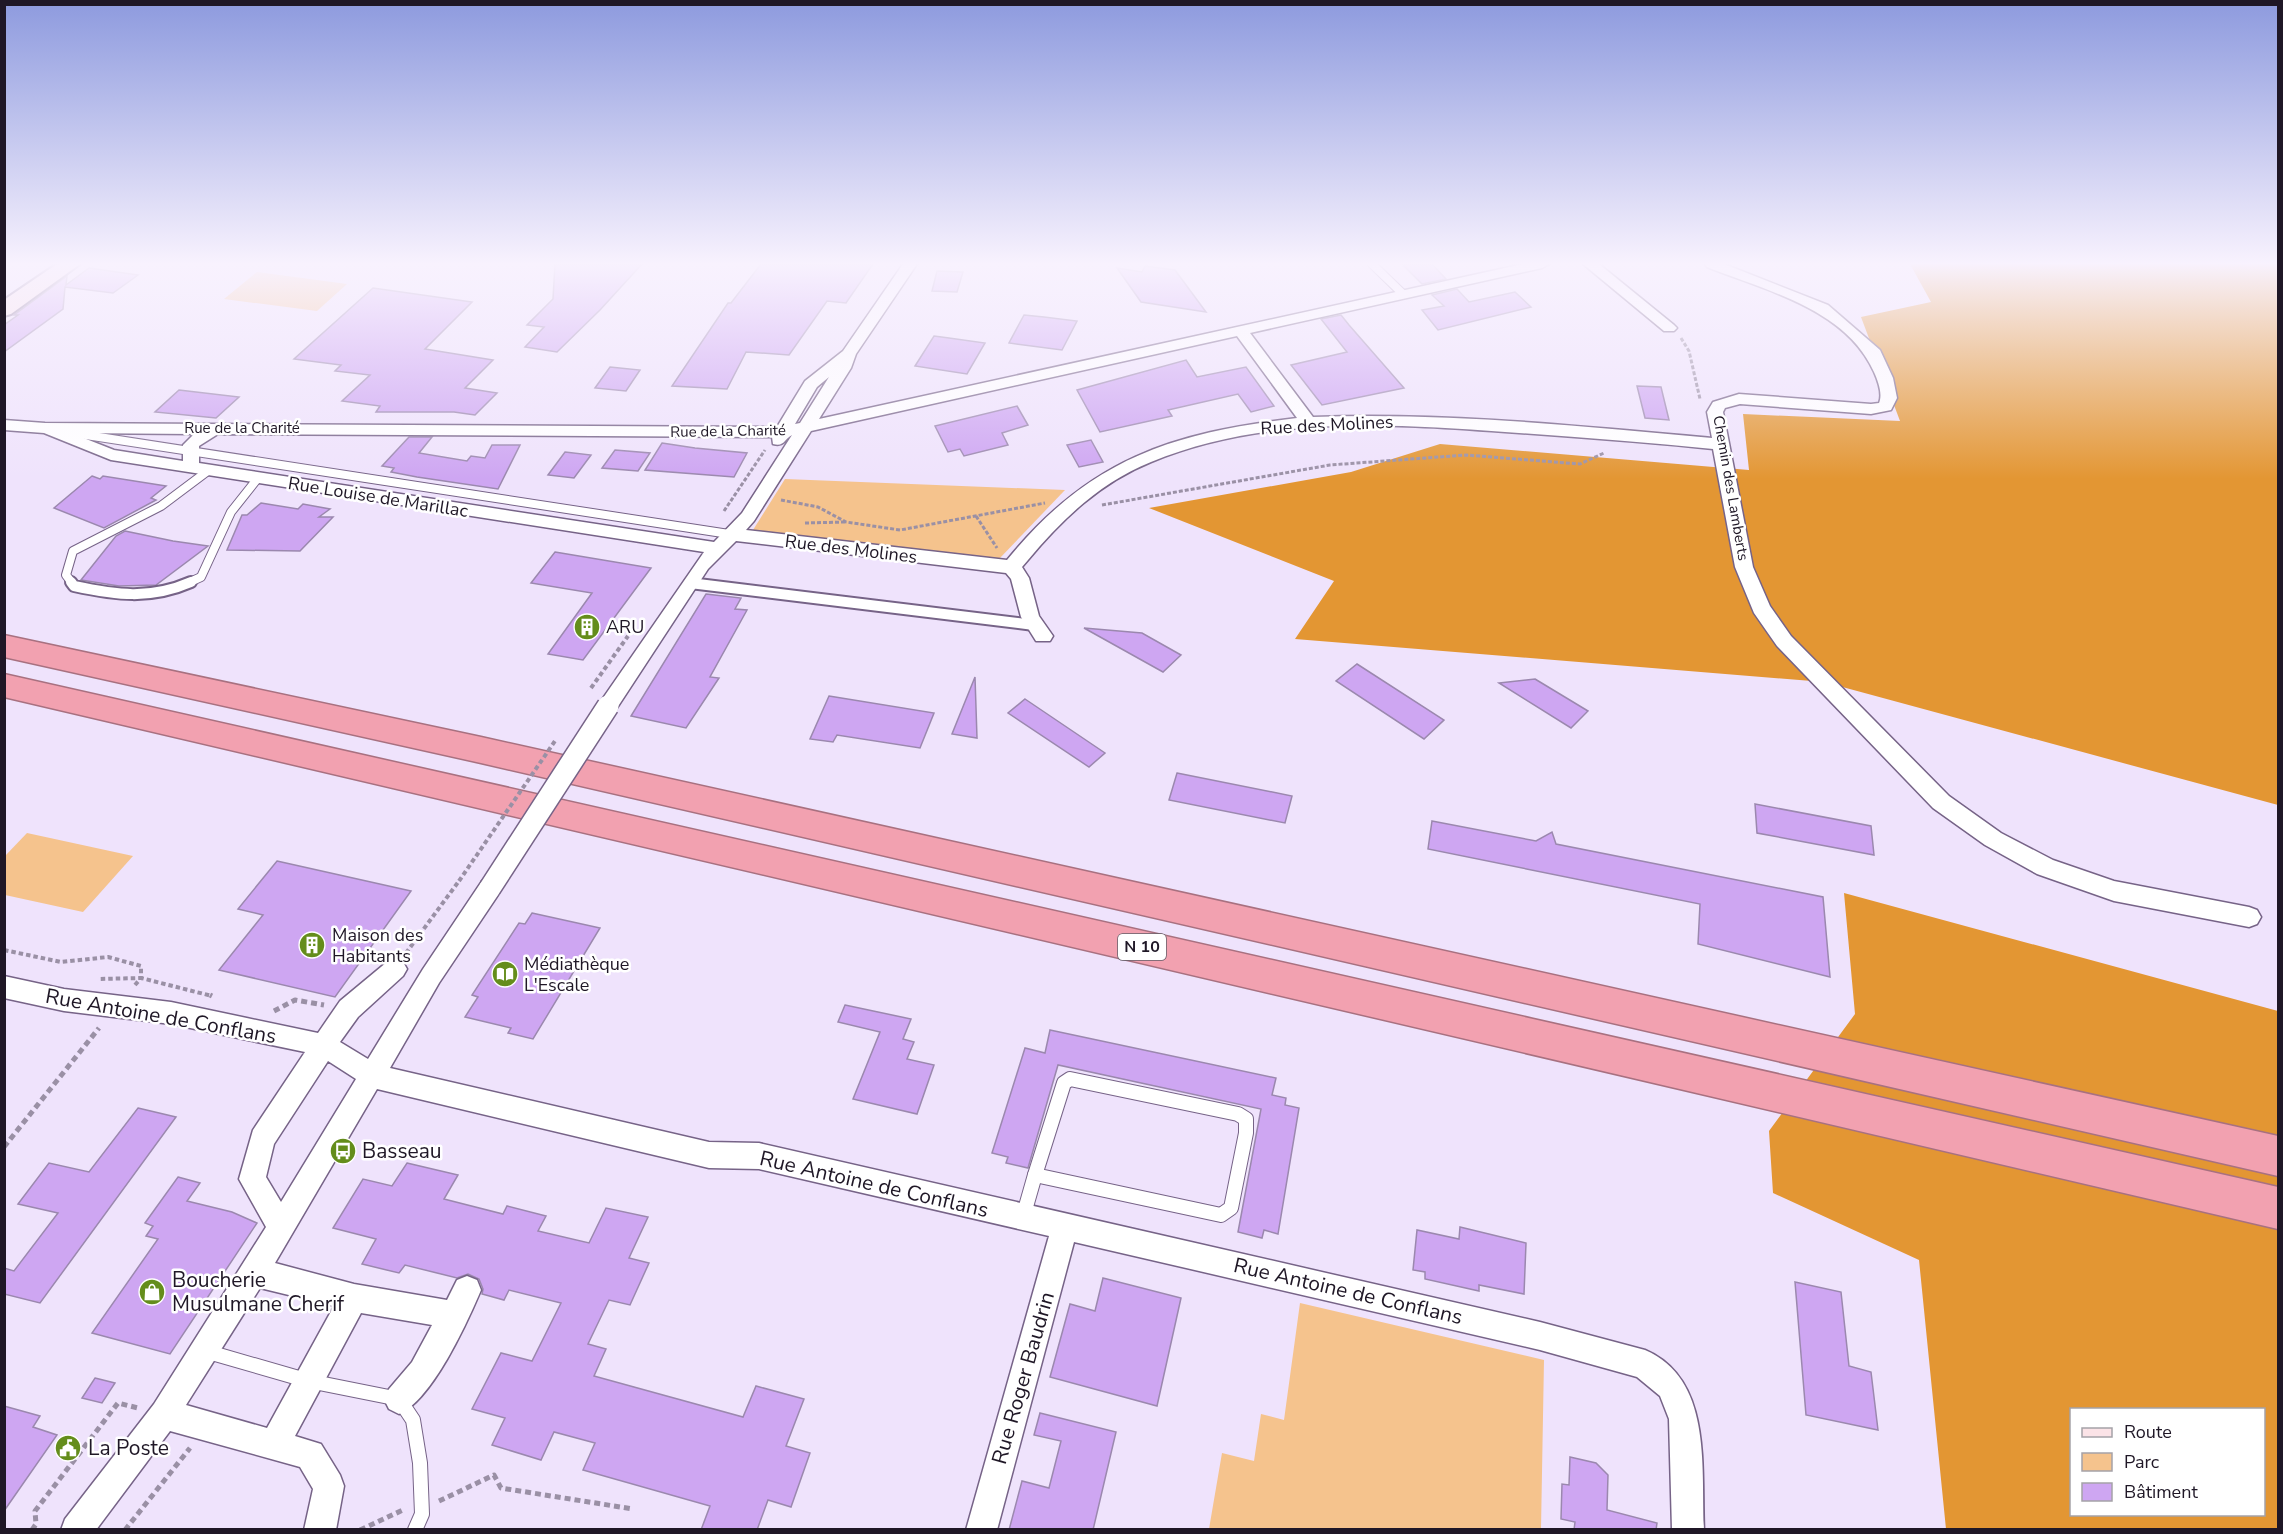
<svg xmlns="http://www.w3.org/2000/svg" width="2283" height="1534" viewBox="0 0 2283 1534" font-family="'Nunito Sans',sans-serif">
	<rect width="100%" height="100%" fill="#efe3fc"/>
	<g fill="#f5c38d">
		<polygon points="257,272 347,284 317,311 224,299"/>
		<polygon points="785,479 1065,490 999,559 753,530"/>
		<polygon points="27,833 133,856 83,912 5,895 5,856"/>
		<polygon points="1300,1303 1544,1360 1541,1529 1209,1529 1222,1453 1254,1461 1261,1414 1284,1420"/>
	</g>
	<g fill="#e39633" fill-rule="evenodd">
		<polygon points="1910,264 2278,264 2278,805 1824,682 1295,639 1334,581 1149,508 1351,472 1440,444 1749,470 1743,414 1900,421 1861,317 1931,302"/>
		<path d="M1844,893L2278,1011V1529H1946L1919,1260L1773,1193L1769,1131L1855,1014ZM2072,1410H2264V1514H2072Z"/>
	</g>
	<g fill="#cea6f2" stroke="#9b88ae" stroke-width="1.5">
		<polygon points="555,264 642,264 600,310 557,352 525,347 544,327 527,325 553,299"/>
		<polygon points="761,264 873,264 846,303 827,301 789,355 746,352 727,389 672,386 728,303 731,303"/>
		<polygon points="1402,264 1432,264 1446,279 1422,284"/>
		<polygon points="1145,266 1175,270 1206,312 1141,302 1117,268 1142,272"/>
		<polygon points="89,268 138,275 113,293 65,287 63,309 4,352 4,325 18,315 14,315 67,276 66,285"/>
		<polygon points="937,271 963,272 957,292 932,291"/>
		<polygon points="373,288 472,302 425,349 493,360 465,388 497,393 475,415 454,412 376,412 380,406 342,401 370,375 335,371 341,365 294,359"/>
		<polygon points="1457,289 1469,302 1515,292 1531,307 1438,330 1422,310 1444,306 1432,295"/>
		<polygon points="1024,315 1044,317 1077,321 1062,350 1009,343"/>
		<polygon points="1341,315 1349,325 1404,388 1322,405 1291,365 1347,352 1321,319"/>
		<polygon points="934,336 949,338 985,343 967,374 915,366"/>
		<polygon points="1186,360 1197,377 1246,367 1274,406 1251,412 1238,394 1168,410 1172,416 1100,432 1077,390"/>
		<polygon points="610,367 640,370 626,391 595,388"/>
		<polygon points="1637,386 1661,387 1669,420 1645,418"/>
		<polygon points="179,390 239,397 216,418 155,412"/>
		<polygon points="1017,406 1028,425 1002,433 1008,445 964,456 960,449 948,452 935,426"/>
		<polygon points="409,437 432,437 419,453 467,461 471,456 485,458 492,445 520,445 498,489 417,477 391,472 394,468 382,466"/>
		<polygon points="1091,440 1103,462 1079,467 1067,445"/>
		<polygon points="662,443 695,448 747,453 734,477 645,470"/>
		<polygon points="615,450 650,453 638,471 602,468"/>
		<polygon points="565,452 591,455 574,478 548,475"/>
		<polygon points="92,476 100,479 103,476 166,486 151,498 156,500 104,528 54,508"/>
		<polygon points="261,503 298,509 303,504 330,509 319,517 333,517 300,551 227,550 242,515 247,515"/>
		<polygon points="125,531 173,541 208,546 156,585 119,586 81,580 116,536"/>
		<polygon points="555,552 651,568 583,660 548,654 592,593 531,583"/>
		<polygon points="706,594 741,598 735,609 747,610 710,677 719,678 686,728 631,716"/>
		<polygon points="1084,628 1142,633 1181,655 1163,672"/>
		<polygon points="1357,664 1444,720 1424,739 1336,681"/>
		<polygon points="975,677 977,738 952,734"/>
		<polygon points="1535,679 1588,711 1571,728 1499,683"/>
		<polygon points="829,696 934,713 920,748 837,735 833,742 810,739"/>
		<polygon points="1025,699 1105,753 1089,767 1008,713"/>
		<polygon points="1177,773 1292,796 1285,823 1169,800"/>
		<polygon points="1755,804 1871,826 1874,855 1757,833"/>
		<polygon points="1432,821 1536,841 1552,832 1556,844 1823,897 1830,977 1698,944 1700,904 1428,849"/>
		<polygon points="277,861 411,891 335,997 219,970 263,915 238,909"/>
		<polygon points="532,913 600,928 533,1039 508,1033 511,1028 465,1017 478,997 472,995 519,923 525,924"/>
		<polygon points="845,1005 911,1019 903,1039 914,1042 907,1059 934,1065 917,1114 853,1099 880,1032 838,1022"/>
		<polygon points="1050,1030 1276,1078 1272,1095 1286,1098 1285,1105 1299,1108 1278,1234 1264,1230 1262,1238 1238,1232 1261,1109 1058,1065 1028,1168 1006,1163 1008,1157 992,1153 1025,1048 1045,1053"/>
		<polygon points="138,1108 176,1117 40,1303 4,1294 4,1268 14,1271 58,1213 18,1204 49,1163 89,1172"/>
		<polygon points="407,1163 458,1175 444,1199 503,1214 507,1206 546,1216 538,1231 589,1243 606,1208 648,1217 629,1258 649,1263 630,1305 609,1300 588,1344 606,1349 594,1376 743,1417 756,1386 804,1399 786,1446 810,1453 791,1507 768,1500 757,1530 701,1530 710,1506 583,1470 595,1443 554,1432 541,1460 492,1445 505,1418 472,1409 501,1353 532,1361 561,1303 509,1290 504,1300 482,1294 483,1289 479,1279 468,1274 457,1278 405,1265 399,1273 362,1264 376,1239 333,1228 363,1179 392,1186"/>
		<polygon points="178,1177 200,1183 187,1201 232,1212 257,1223 170,1354 92,1333 158,1239 146,1236 153,1226 145,1223"/>
		<polygon points="1460,1227 1526,1243 1524,1294 1479,1285 1479,1291 1425,1279 1425,1272 1413,1270 1417,1230 1459,1239"/>
		<polygon points="1103,1278 1181,1298 1157,1406 1050,1377 1070,1304 1095,1311"/>
		<polygon points="1795,1282 1841,1292 1849,1366 1871,1372 1878,1430 1806,1415"/>
		<polygon points="95,1378 115,1383 102,1403 82,1398"/>
		<polygon points="4,1406 40,1416 33,1427 57,1435 4,1511"/>
		<polygon points="1040,1413 1116,1432 1093,1530 1009,1530 1022,1481 1049,1488 1061,1441 1034,1435"/>
		<polygon points="1570,1457 1596,1463 1608,1475 1607,1510 1657,1523 1656,1530 1574,1530 1575,1522 1561,1519 1562,1484 1569,1485"/>
	</g>
	<g fill="none" stroke-linecap="round" stroke-linejoin="round">
		<defs>
			<g id="lane-far2">
				<polyline points="1372,264 1403,294"/>
				<polyline points="60,431 729,534"/>
				<polyline points="72,583 66,575 73,551 161,506 209,470"/>
				<polyline points="188,583 201,577 231,512 258,478"/>
			</g>
			<g id="lane-far1">
				<path d="M71,582L74,586C116,595 150,600 191,582"/>
				<polyline points="690,583 1034,625"/>
			</g>
			<g id="lane">
				<polygon points="1070,1079 1238,1114 1246,1119 1246,1133 1231,1208 1221,1215 1035,1175 1064,1083"/>
				<polyline points="1023,1217 1035,1175"/>
				<polyline points="205,1351 309,1381 399,1399 413,1420 420,1463 422,1514 415,1530"/>
			</g>
			<g id="street">
				<path d="M903,264H917L856,354L851,368L819,419L1523,264H1549L1542,268L1250,333L1313,417C1446,412 1579,426 1712,438L1707,412L1713,402L1739,394L1871,404L1879,403C1883,394 1878,381 1874,372C1846,309 1767,291 1707,267L1705,264H1724L1828,305L1880,350L1893,378L1897,398L1891,410L1871,414L1740,404L1725,408L1723,412L1753,567L1770,606L1791,636L1949,796L2001,833L2053,860L2114,881L2249,907L2257,910L2261,917L2257,924L2249,927L2114,901L2037,874L1985,845L1933,808L1777,646L1754,613L1735,567L1713,449C1644,442 1575,437 1505,432C1387,423 1262,416 1151,462C1101,482 1062,519 1028,560L1022,567L1029,578L1039,616L1053,636L1050,641H1036L1021,617L1011,579L1006,573L736,541L708,569L615,711L608,714L601,711L598,706L601,701L704,552L111,460L44,433L4,430V420L45,423L777,427L805,381L843,351ZM1237,336L1297,418C1171,433 1089,459 1007,560L746,530L754,521L811,431ZM829,377L800,423L795,424L817,387ZM71,433L194,434L183,445V461L114,450ZM218,434L772,437L773,444C785,447 784,439 792,435L742,513L714,542L199,463V446Z"/>
				<polygon points="1583,264 1599,264 1674,325 1677,328 1674,331 1664,331"/>
				<path d="M490,879L498,881L501,888L498,895L439,983L390,1068L709,1142L759,1143L1540,1322L1645,1350C1713,1379 1701,1468 1704,1530H1672L1669,1419L1660,1396L1637,1377L1540,1350L1074,1242L997,1530H966L1049,1236L759,1169L709,1168L377,1089L275,1263L354,1284L447,1300L457,1280L467,1276L477,1280L481,1290C467,1323 432,1400 399,1414L389,1409L384,1399L389,1389L412,1362L432,1325L361,1313L295,1436L321,1444L340,1475L344,1486L336,1530H304L313,1489L300,1467L170,1431L96,1530H61L65,1519L154,1404L266,1227L239,1179L253,1130L305,1052L171,1024L64,1011L4,998V976L64,989L171,1002L318,1033L340,1001L387,962L395,959L403,962L407,969L403,976L358,1017L340,1042L368,1059L423,969L482,881ZM328,1061L356,1079L281,1202L266,1177L274,1144ZM260,1288L334,1306L267,1428L186,1405Z"/>
			</g>
			<polygon id="secondary" points="57,264 80,264 11,314 4,316 4,300"/>
			<g id="highway">
				<polygon points="4,635 481,737 2278,1136 2278,1176 481,763 4,657"/>
				<polygon points="4,674 2278,1187 2278,1229 4,697"/>
			</g>
		</defs>
		<use href="#lane-far2" stroke="#766387" stroke-width="10"/>
		<use href="#lane-far1" stroke="#766387" stroke-width="14"/>
		<use href="#lane" stroke="#766387" stroke-width="16"/>
		<use href="#street" stroke="#766387" stroke-width="3"/>
		<use href="#secondary" stroke="#766387" stroke-width="4"/>
		<use href="#highway" stroke="#a87180" stroke-width="3"/>
		<g stroke="#9a90a5" stroke-width="3" stroke-dasharray="4 2" stroke-linecap="butt">
			<polyline points="1681,338 1689,351 1700,399"/>
			<polyline points="781,500 818,507 846,522 900,530 1045,503"/>
			<polyline points="1102,505 1330,465 1466,455 1580,464 1604,453"/>
			<polyline points="724,511 765,450"/>
			<polyline points="976,516 997,548"/>
			<polyline points="805,523 846,522"/>
		</g>
		<g stroke="#9a90a5" stroke-width="4" stroke-dasharray="4.5 3" stroke-linecap="butt">
			<polyline points="591,688 628,636"/>
			<polyline points="4,950 61,962 108,957 141,966 141,978 98,979"/>
			<polyline points="406,953 459,881"/>
			<polyline points="135,985 141,978 212,996"/>
		</g>
		<g stroke="#9a90a5" stroke-width="5" stroke-dasharray="6 4" stroke-linecap="butt">
			<polyline points="210,995 212,996"/>
			<polyline points="274,1011 295,1000 324,1005"/>
			<polyline points="4,1147 99,1028"/>
			<polyline points="439,1501 494,1475 501,1488 633,1509"/>
			<polyline points="32,1530 36,1524 35,1511 118,1403 138,1408"/>
			<polyline points="125,1530 190,1448"/>
			<polyline points="360,1530 403,1510"/>
		</g>
		<use href="#lane-far2" stroke="#fff" stroke-width="8"/>
		<use href="#lane-far1" stroke="#fff" stroke-width="10"/>
		<use href="#lane" stroke="#fff" stroke-width="14"/>
		<use href="#street" fill="#fff" fill-rule="evenodd"/>
		<use href="#secondary" fill="#fbe3e7" fill-rule="evenodd"/>
		<use href="#highway" fill="#f2a1b0" fill-rule="evenodd"/>
		<defs>
			<polyline id="street-bridge" points="490,888 608,706"/>
		</defs>
		<use href="#street-bridge" stroke="#766387" stroke-width="24" stroke-linecap="butt"/>
		<polyline stroke="#9a90a5" stroke-width="4" stroke-dasharray="4.5 3" stroke-linecap="butt" points="459,881 555,741"/>
		<use href="#street-bridge" stroke="#fff" stroke-width="21"/>
	</g>
	<linearGradient id="sky" x2="0" y2="1"><stop stop-color="#8d9ade"/><stop offset="0.55" stop-color="#f8f2fe"/><stop offset="1" stop-color="#f8f2fe" stop-opacity="0"/></linearGradient>
	<rect width="2283" height="479" fill="url(#sky)"/>
	<defs>
		<symbol id="building-disc" viewBox="-11 -11 22 22"><circle r="9.5" fill="#648d1b" stroke="#fff"/><path d="M-4-6H4V6H1V3H-1V6H-4ZM-2.5-4.3h1.7v1.8h-1.7ZM.8-4.3h1.7v1.8H.8ZM-2.5-1h1.7V.8h-1.7ZM.8-1h1.7V.8H.8Z" fill="#fff"/></symbol>
		<symbol id="library-disc" viewBox="-11 -11 22 22"><circle r="9.5" fill="#648d1b" stroke="#fff"/><path d="M-6-4Q-3-5.5-.7-3.5V5Q-3 3-6 4ZM6-4Q3-5.5 .7-3.5V5Q3 3 6 4Z" fill="#fff"/></symbol>
		<symbol id="bus-disc" viewBox="-11 -11 22 22"><circle r="9.5" fill="#648d1b" stroke="#fff"/><path d="M-5-6H5V4H4V6H2V4H-2V6H-4V4H-5ZM-3.5-4V0h7V-4ZM-3.5 1.2v1.5H-2V1.2ZM2 1.2v1.5H3.5V1.2Z" fill="#fff"/></symbol>
		<symbol id="shop-disc" viewBox="-11 -11 22 22"><circle r="9.5" fill="#648d1b" stroke="#fff"/><path d="M-5-2.5h2.3a2.7 3.5 0 0 1 5.4 0H5L5.5 6h-11ZM-1.5-2.5h3a1.5 2.3 0 0 0-3 0Z" fill="#fff"/></symbol>
		<symbol id="civic-disc" viewBox="-11 -11 22 22"><circle r="9.5" fill="#648d1b" stroke="#fff"/><path d="M-.6-6.5H3V-4.5H.6V-3L4-1V1h2V6H-6V1h2V-1L-.6-3ZM-1.2 2.5V6h2.4V2.5Z" fill="#fff"/></symbol>
	</defs>
	<g fill-rule="evenodd">
		<use href="#building-disc" x="572" y="612" width="30" height="30"/>
		<use href="#building-disc" x="297" y="930" width="30" height="30"/>
		<use href="#library-disc" x="490" y="959" width="30" height="30"/>
		<use href="#bus-disc" x="328" y="1136" width="30" height="30"/>
		<use href="#shop-disc" x="137" y="1277" width="30" height="30"/>
		<use href="#civic-disc" x="53" y="1433" width="30" height="30"/>
	</g>
	<g text-anchor="middle" dominant-baseline="central" stroke-width="5" stroke-linejoin="round" paint-order="stroke">
		<g font-size="15" fill="#1f1726" stroke="#fff">
			<text x="242" y="428">Rue de la Charité</text>
			<text transform="translate(728 431) rotate(-1)">Rue de la Charité</text>
			<text transform="translate(1731 488) rotate(80)">Chemin des Lamberts</text>
		</g>
		<rect fill="#fff" stroke="#625d67" stroke-width="1.5" x="1118" y="934" width="48" height="26" rx="4.5"/>
		<g font-size="16" font-weight="bold" fill="#1f1726">
			<text x="1142" y="947">N 10</text>
		</g>
		<g font-size="18" fill="#1f1726" stroke="#fff">
			<text transform="translate(1327 425) rotate(-3)">Rue des Molines</text>
			<text transform="translate(378 497) rotate(9)">Rue Louise de Marillac</text>
			<text transform="translate(851 549) rotate(7)">Rue des Molines</text>
		</g>
		<g font-size="18" fill="#1f1726" stroke="#fff" text-anchor="start">
			<text x="606" y="627">ARU</text>
			<text x="332" y="935">Maison des<tspan x="332" dy="21">Habitants</tspan></text>
			<text x="524" y="964">Médiathèque<tspan x="524" dy="21">L'Escale</tspan></text>
		</g>
		<g font-size="21" fill="#1f1726" stroke="#fff">
			<text transform="translate(161 1016) rotate(10)">Rue Antoine de Conflans</text>
			<text transform="translate(874 1184) rotate(13)">Rue Antoine de Conflans</text>
			<text transform="translate(1348 1291) rotate(13)">Rue Antoine de Conflans</text>
			<text transform="translate(1023 1378) rotate(-74)">Rue Roger Baudrin</text>
		</g>
		<g font-size="21" fill="#1f1726" stroke="#fff" text-anchor="start">
			<text x="362" y="1151">Basseau</text>
			<text x="172" y="1280">Boucherie<tspan x="172" dy="24">Musulmane Cherif</tspan></text>
			<text x="88" y="1448">La Poste</text>
		</g>
	</g>
	<rect width="2283" height="1534" fill="none" stroke="#1f1726" stroke-width="12"/>
	<rect x="2070" y="1408" width="195" height="108" fill="#ffffff" stroke="#a5a2a8" stroke-width="1.5"/>
	<rect x="2082" y="1428" width="30" height="9" fill="#fbe3e7" stroke="#a5a2a8" stroke-width="1.5"/>
	<text x="2124" y="1438" font-size="18" fill="#1f1726">Route</text>
	<rect x="2082" y="1453" width="30" height="18" fill="#f5c38d" stroke="#a5a2a8" stroke-width="1.5"/>
	<text x="2124" y="1468" font-size="18" fill="#1f1726">Parc</text>
	<rect x="2082" y="1483" width="30" height="18" fill="#cea6f2" stroke="#a5a2a8" stroke-width="1.5"/>
	<text x="2124" y="1498" font-size="18" fill="#1f1726">Bâtiment</text>
</svg>
